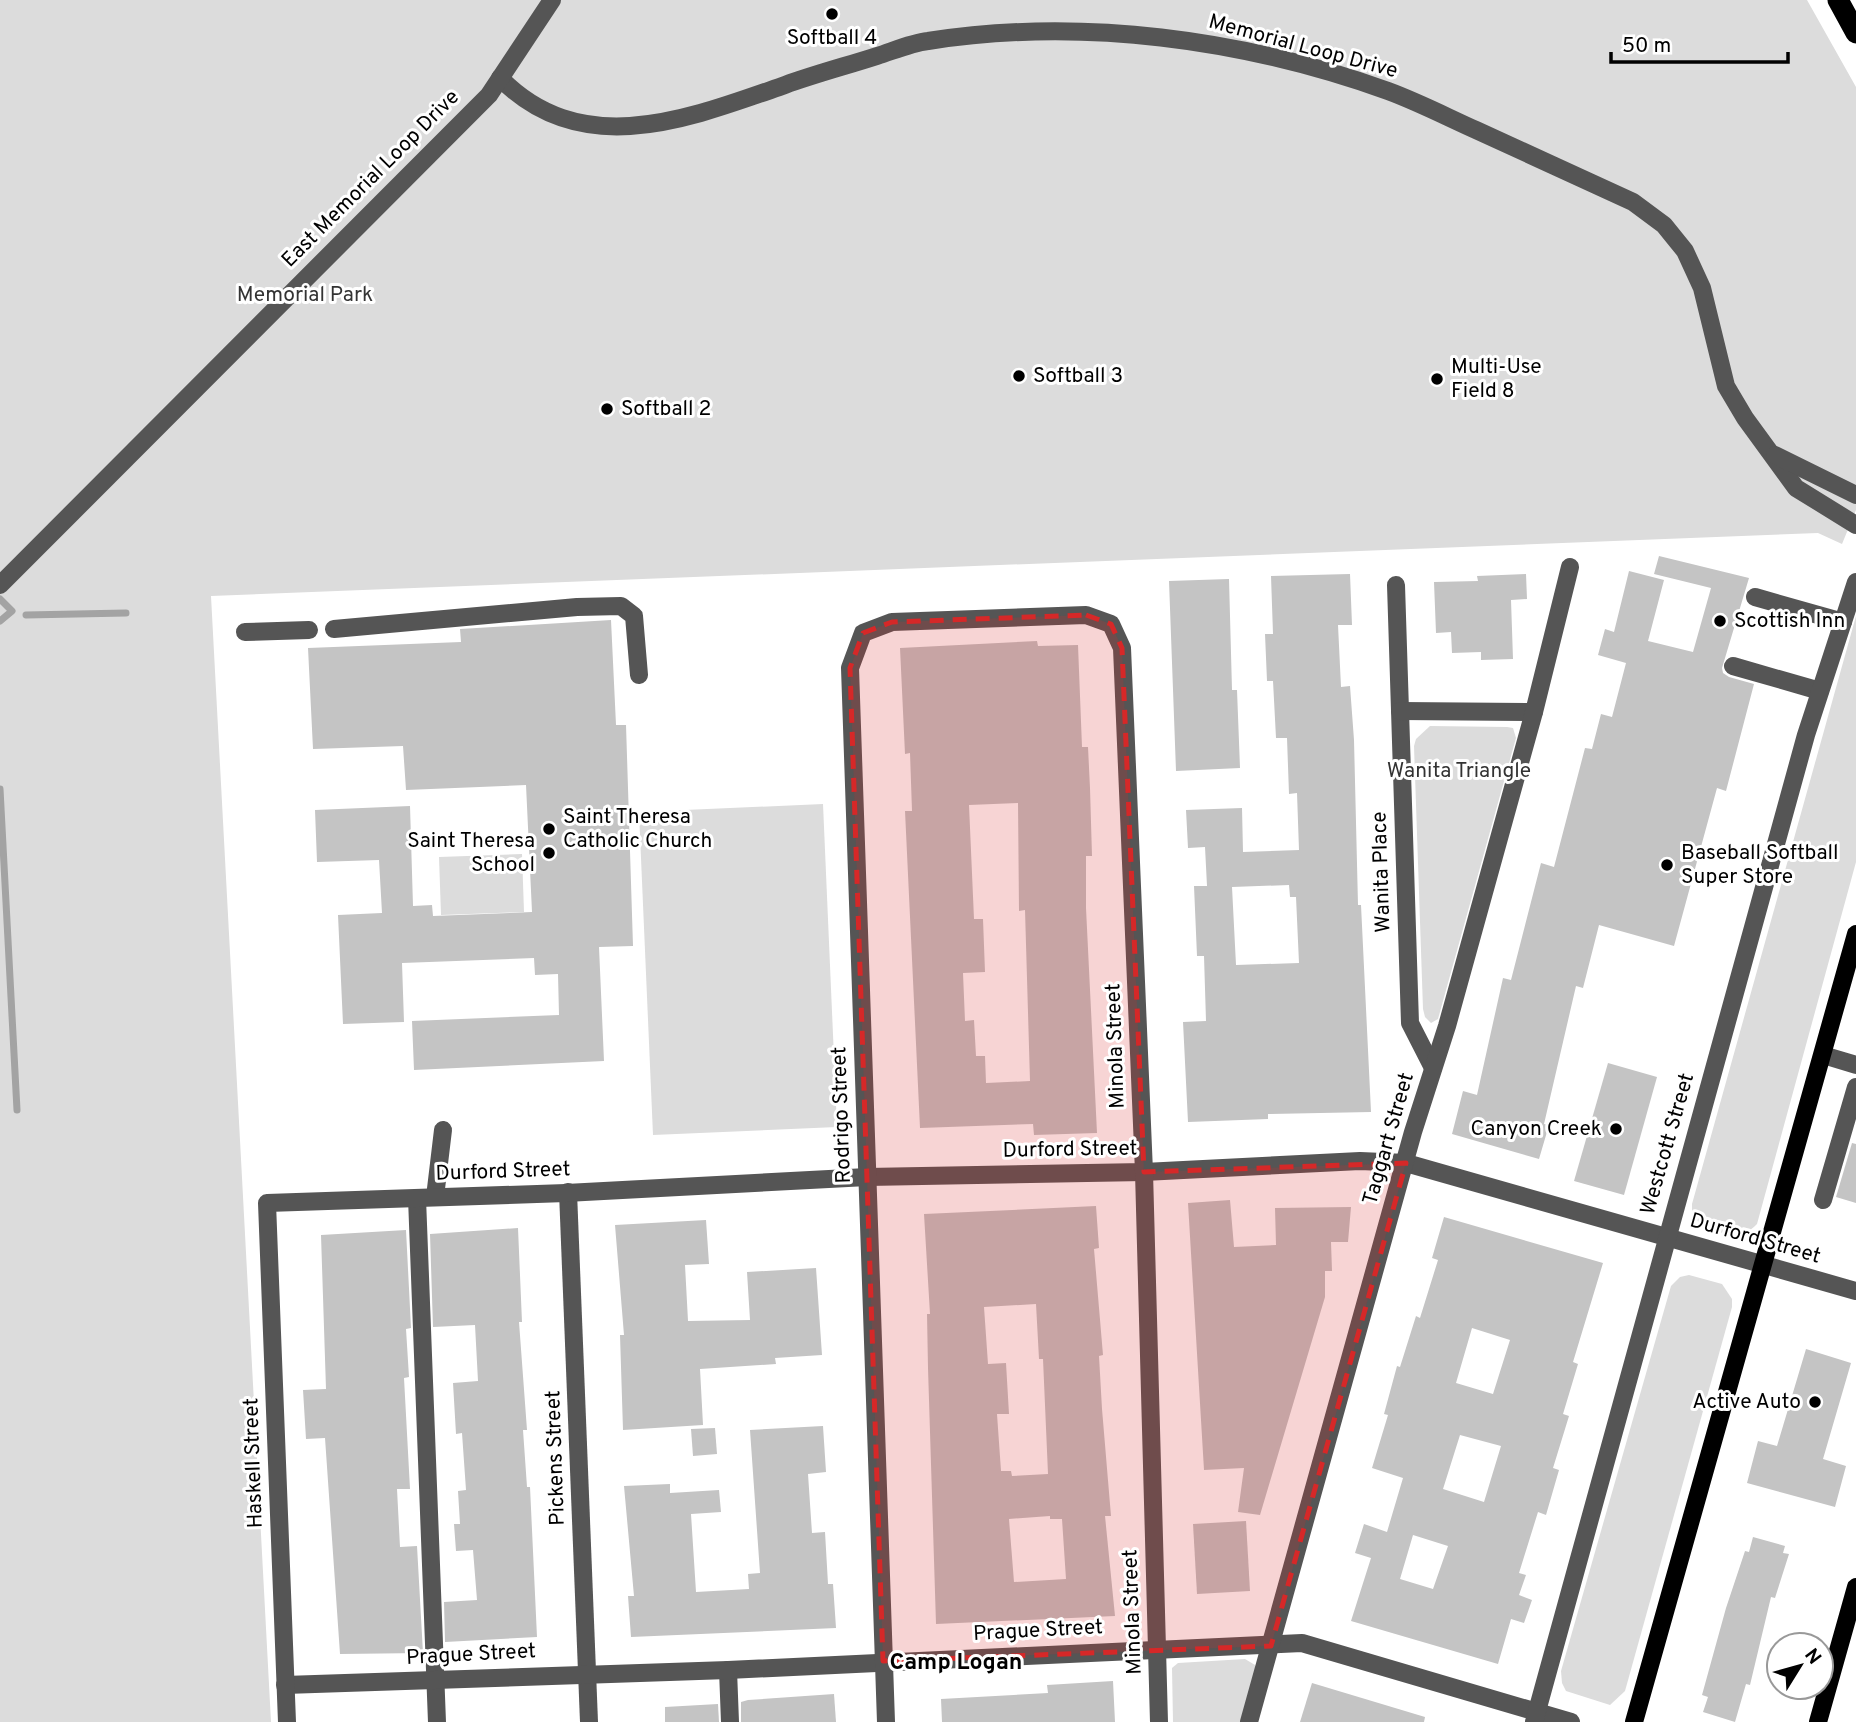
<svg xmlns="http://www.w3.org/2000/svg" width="1856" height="1722" viewBox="0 0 1856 1722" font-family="Overpass,sans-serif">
	<rect width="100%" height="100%" fill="#fff"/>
	<g fill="#dcdcdc">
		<polygon points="0,0 1807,0 1856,87 1856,510 1842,544 1818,533 211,596 271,1722 0,1722"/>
		<path d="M1856,616V862L1757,1224C1740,1242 1724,1233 1702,1227L1692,1213V1204Z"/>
		<polygon points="1430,726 1507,727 1513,728 1516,738 1438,1019 1431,1023 1425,1017 1423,1009 1414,746 1416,739"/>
		<polygon points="823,804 837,1127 653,1135 639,812"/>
		<polygon points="522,854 524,912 441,915 439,857"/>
		<polygon points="1689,1275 1722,1284 1732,1299 1732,1307 1625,1691 1610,1705 1566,1691 1562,1683 1561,1671 1671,1286 1680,1277"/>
		<polygon points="1245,1659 1255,1665 1256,1676 1241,1722 1173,1722 1172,1668 1178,1663"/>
	</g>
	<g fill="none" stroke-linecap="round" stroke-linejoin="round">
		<g stroke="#a3a3a3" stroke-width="7">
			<polyline points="0,599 12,611 0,621"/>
			<polyline points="26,615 126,613"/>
			<polyline points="0,789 17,1110"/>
		</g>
	</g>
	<g fill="#c4c4c4" fill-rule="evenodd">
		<polygon points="1659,556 1749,578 1722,668 1723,673 1729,677 1754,684 1726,791 1717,788 1674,946 1599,925 1583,988 1576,986 1544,1124 1549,1125 1539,1159 1452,1134 1463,1091 1477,1095 1503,978 1511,980 1541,863 1554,867 1585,748 1592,749 1601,714 1612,717 1626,663 1598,655 1605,629 1614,632 1629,571 1664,580 1648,641 1693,652 1711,588 1654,574"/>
		<path d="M1350,574L1352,625H1338L1341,687L1350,686L1354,740L1358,905H1361L1371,1112L1268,1114V1119L1188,1122L1183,1022L1206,1021L1204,956H1197L1194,886H1207L1205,847L1188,848L1186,810L1242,808L1243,852L1299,850L1297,793L1289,794L1287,738H1276L1273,681H1267L1265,634H1273L1271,576ZM1289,885L1290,897H1296L1299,963L1236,965L1232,887Z"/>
		<polygon points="1526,574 1527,599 1511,600 1513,659 1481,660 1481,652 1452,653 1451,632 1436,633 1434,582 1478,581 1477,576"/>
		<polygon points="1229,579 1232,690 1237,690 1240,768 1176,771 1169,581"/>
		<polygon points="611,620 616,725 626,725 633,946 599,947 604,1061 414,1070 412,1021 559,1015 558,974 535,975 534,958 402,963 404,1022 343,1024 338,915 382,913 379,860 317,862 315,810 410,806 413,906 432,905 433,916 532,912 526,785 406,790 403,746 313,749 308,648 461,642 460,629"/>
		<path d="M1037,641L1038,646L1078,645L1082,747H1088L1090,788L1092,856H1086V908L1097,1133L1034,1135L1033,1124L920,1128L905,811H912L910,753L905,754L900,648ZM1018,803L1019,911L1025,910L1030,1081L986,1083L985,1056H976L974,1020L965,1021L963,973L985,972L983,919H974L969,805Z"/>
		<polygon points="1608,1063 1657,1077 1624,1195 1574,1181"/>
		<polygon points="1852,1143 1856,1144 1856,1203 1836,1197"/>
		<polygon points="1230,1200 1234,1247 1276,1245 1275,1208 1351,1207 1348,1242 1331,1242 1332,1271 1325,1271 1325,1297 1260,1515 1238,1512 1244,1468 1204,1470 1188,1203"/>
		<path d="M1096,1206L1099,1248L1094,1249L1103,1355L1099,1356L1102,1409L1111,1516H1105L1115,1616L936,1624L928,1368L927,1314H930L924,1214ZM1036,1304L1039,1359H1043L1048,1474L1012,1476L1011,1471H1001L997,1414H1009L1006,1363L988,1364L984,1307ZM1050,1516V1519H1062L1066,1579L1014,1582L1009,1519Z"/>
		<path d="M1444,1217L1603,1263L1573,1362L1578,1364L1563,1414L1569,1416L1553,1468L1559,1470L1546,1515L1538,1512L1519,1573L1526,1575L1519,1595L1532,1600L1524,1623L1511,1619L1498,1664L1351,1621L1371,1558L1355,1553L1364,1524L1387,1532L1403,1478L1372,1468L1388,1415L1384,1414L1397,1366L1400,1367L1416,1316L1420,1318L1438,1260L1432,1258ZM1472,1328L1510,1340L1493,1394L1456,1383ZM1460,1435L1501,1446L1484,1502L1443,1489ZM1413,1535L1448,1546L1433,1589L1400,1579Z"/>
		<polygon points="706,1220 709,1264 685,1265 688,1321 750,1320 747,1272 816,1268 822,1355 775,1358 776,1364 700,1369 703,1425 623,1430 620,1335 624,1335 615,1225"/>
		<polygon points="518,1228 522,1322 519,1322 527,1430 523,1430 527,1487 530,1487 537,1637 445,1642 444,1602 477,1600 473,1550 456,1551 454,1524 460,1524 458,1491 466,1490 462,1433 456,1434 453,1383 478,1381 475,1325 433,1327 430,1234"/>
		<polygon points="406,1230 411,1328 406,1329 409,1377 404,1378 410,1489 397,1489 400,1547 417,1546 423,1653 340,1654 325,1438 306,1439 303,1390 326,1389 321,1235"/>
		<polygon points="1806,1349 1851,1363 1823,1459 1846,1466 1835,1507 1747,1483 1758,1441 1777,1446"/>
		<polygon points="823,1426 826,1472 808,1474 812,1533 825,1532 828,1584 833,1584 836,1628 631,1637 628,1596 634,1596 624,1486 670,1484 670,1493 719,1490 721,1512 691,1514 696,1592 749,1589 748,1574 760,1573 750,1430"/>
		<polygon points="715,1428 717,1454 693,1456 691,1429"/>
		<polygon points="1246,1521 1250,1591 1197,1594 1193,1524"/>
		<polygon points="1753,1537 1785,1546 1783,1553 1789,1554 1775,1598 1771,1597 1750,1685 1746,1684 1735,1722 1703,1712 1708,1697 1702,1695 1726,1608 1745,1551 1749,1552"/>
		<polygon points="1113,1681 1115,1722 942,1722 941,1699 1048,1693 1047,1685"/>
		<polygon points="1312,1683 1425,1717 1424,1722 1300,1722"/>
		<polygon points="834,1694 836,1722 741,1722 741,1702 748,1700"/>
		<polygon points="718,1704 719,1722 665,1722 665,1707"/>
	</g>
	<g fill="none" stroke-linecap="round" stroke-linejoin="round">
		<g stroke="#555" stroke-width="18">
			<path d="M500,78C582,162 690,118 785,85C815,74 846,66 877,56C893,51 911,43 928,41C1081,17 1243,39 1388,91C1418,102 1447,117 1476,130C1528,154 1581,178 1633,202L1664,225L1685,251L1702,288L1726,386L1745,418L1796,488L1856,525"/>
			<polyline points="1775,455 1856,495"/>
			<polyline points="0,585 489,95 552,0"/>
			<polyline points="1396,585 1410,1023 1433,1068"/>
			<polyline points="1755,597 1843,622"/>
			<polyline points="334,629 577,607 621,606 634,616 639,675"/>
			<polyline points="245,632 309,630"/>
			<polyline points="1733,666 1820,691"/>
			<polyline points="1400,711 1534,712"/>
			<polyline points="1823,1055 1856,1065"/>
			<polyline points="568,1192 589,1722"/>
			<polyline points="435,1197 443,1130"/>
			<polyline points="417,1198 437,1722"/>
			<polyline points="1823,1200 1856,1087"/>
			<polyline points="728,1670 730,1722"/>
			<polyline points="285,1685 728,1670 1302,1643 1571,1722"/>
			<polyline points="287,1722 267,1203 566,1193 867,1177 1144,1172 1360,1161 1406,1163 1856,1291"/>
			<polyline points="886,1722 850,668 863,633 892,622 1086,615 1111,624 1122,648 1144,1172 1159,1722"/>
			<polyline points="1249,1722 1413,1132 1447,1026 1534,712 1570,567"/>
			<polyline points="1534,1722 1806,735 1856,582"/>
		</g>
		<g stroke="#000" stroke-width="18">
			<polyline points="1634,1722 1856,934"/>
			<polyline points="1818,1722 1856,1587"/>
		</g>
		<polyline stroke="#000" stroke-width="21" points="1838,0 1856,33"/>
	</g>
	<path fill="#d62828" fill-opacity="0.2" stroke="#d62828" stroke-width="5" stroke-dasharray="14 9" stroke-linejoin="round" d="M1086,615L1111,624L1122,648L1144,1172L1406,1163L1271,1646L883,1661L850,668L863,633L892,622Z"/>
	<g fill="#000" stroke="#fff" stroke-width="2.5">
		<circle cx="832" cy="14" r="7"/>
		<circle cx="1019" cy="376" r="7"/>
		<circle cx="1437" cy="379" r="7"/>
		<circle cx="607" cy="409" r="7"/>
		<circle cx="1720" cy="621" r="7"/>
		<circle cx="549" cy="829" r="7"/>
		<circle cx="549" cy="853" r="7"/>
		<circle cx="1667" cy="865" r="7"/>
		<circle cx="1616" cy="1129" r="7"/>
		<circle cx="1815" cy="1402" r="7"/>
	</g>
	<g text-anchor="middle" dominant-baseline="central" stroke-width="6" stroke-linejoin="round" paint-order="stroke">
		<g font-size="21" fill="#000" stroke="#fff" text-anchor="start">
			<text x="832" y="38" text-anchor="middle">Softball 4</text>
			<text x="1451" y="367">Multi-Use<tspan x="1451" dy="24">Field 8</tspan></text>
			<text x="1033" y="376">Softball 3</text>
			<text x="621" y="409">Softball 2</text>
			<text x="1734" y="621">Scottish Inn</text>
			<text x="563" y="817">Saint Theresa<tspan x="563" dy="24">Catholic Church</tspan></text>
			<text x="535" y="841" text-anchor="end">Saint Theresa<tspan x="535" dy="24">School</tspan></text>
			<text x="1681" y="853">Baseball Softball<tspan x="1681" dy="24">Super Store</tspan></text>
			<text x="1602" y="1129" text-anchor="end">Canyon Creek</text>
			<text x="1801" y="1402" text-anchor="end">Active Auto</text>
		</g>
		<g font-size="21" fill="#000" stroke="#fff">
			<text transform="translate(1303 47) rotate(15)">Memorial Loop Drive</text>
			<text transform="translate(371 179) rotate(-45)">East Memorial Loop Drive</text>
			<text transform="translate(1382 872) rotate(-92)">Wanita Place</text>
			<text transform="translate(1116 1046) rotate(-92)">Minola Street</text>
			<text transform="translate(842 1115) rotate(-92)">Rodrigo Street</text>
			<text transform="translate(1389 1139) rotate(-74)">Taggart Street</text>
			<text transform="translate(1668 1144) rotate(-74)">Westcott Street</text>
			<text transform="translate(1070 1150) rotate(-1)">Durford Street</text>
			<text transform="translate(503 1172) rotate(-2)">Durford Street</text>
			<text transform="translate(1755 1239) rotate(16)">Durford Street</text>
			<text transform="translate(556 1458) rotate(-92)">Pickens Street</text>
			<text transform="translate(254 1463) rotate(-92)">Haskell Street</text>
			<text transform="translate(1133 1612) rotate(-92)">Minola Street</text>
			<text transform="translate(1038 1631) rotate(-3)">Prague Street</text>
			<text transform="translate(471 1655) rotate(-3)">Prague Street</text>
		</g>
		<g font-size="21" fill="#333" stroke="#fff">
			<text x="305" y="295">Memorial Park</text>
			<text x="1459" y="771">Wanita Triangle</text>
		</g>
		<g font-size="23" font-weight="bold" fill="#000" stroke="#fff">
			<text x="956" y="1663">Camp Logan</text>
		</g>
	</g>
	<g transform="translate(1800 1666) rotate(53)"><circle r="33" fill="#ffffff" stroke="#999999" stroke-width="2"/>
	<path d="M0-5L12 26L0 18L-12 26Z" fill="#000000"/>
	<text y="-10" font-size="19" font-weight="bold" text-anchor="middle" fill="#000000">N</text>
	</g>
	<path d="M1611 52v10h177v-10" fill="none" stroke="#000000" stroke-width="3.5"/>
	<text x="1622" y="52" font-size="21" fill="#000000" stroke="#ffffff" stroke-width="5" paint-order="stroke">50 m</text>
</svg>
